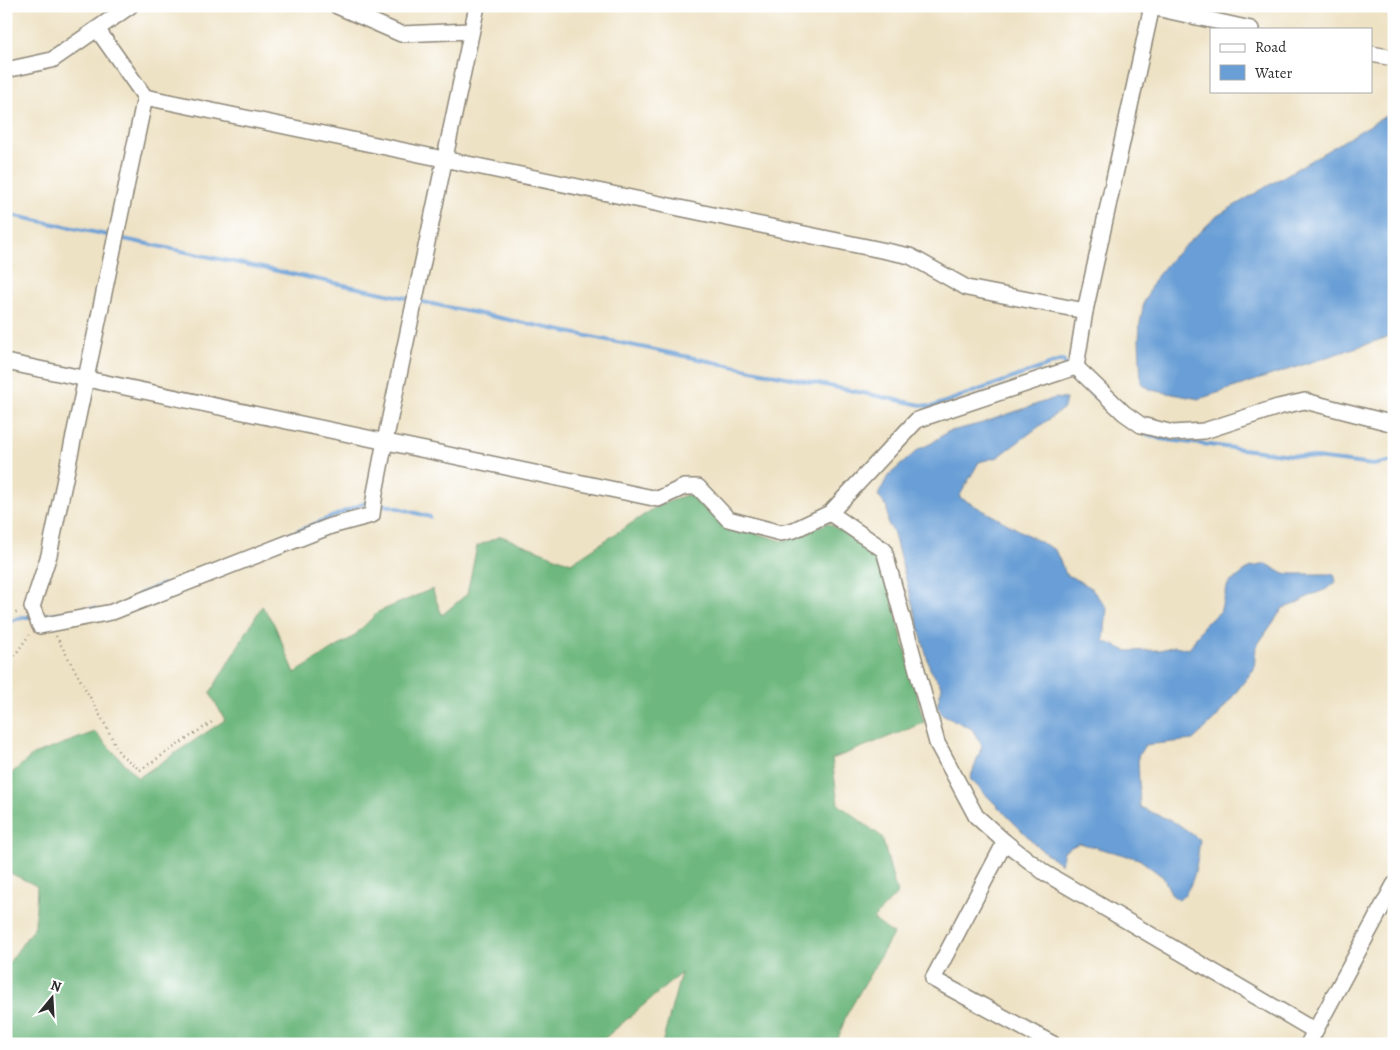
<svg xmlns="http://www.w3.org/2000/svg" width="1400" height="1050" viewBox="0 0 1400 1050" font-family="Alegreya,serif">
	<rect width="100%" height="100%" fill="#fff"/>
	<filter id="ink" filterUnits="userSpaceOnUse"><feTurbulence type="fractalNoise" baseFrequency=".02" numOctaves="2"/><feDisplacementMap in="SourceGraphic" scale="10" xChannelSelector="R" yChannelSelector="G"/><feConvolveMatrix kernelMatrix="1 2 1 2 8 2 1 2 1" color-interpolation-filters="sRGB"/></filter>
	<filter id="wash" filterUnits="userSpaceOnUse"><feTurbulence type="fractalNoise" baseFrequency=".0096" numOctaves="4" result="noise"/><feDisplacementMap in="SourceGraphic" scale="20" xChannelSelector="R" yChannelSelector="G"/><feGaussianBlur stdDeviation="1.12" result="paint"/><feColorMatrix in="noise" values="0 0 0 0 0 0 0 0 0 0 0 0 0 0 0 0 0 1.4 0 .05"/><feComposite in="paint" operator="in"/></filter>
	<g filter="url(#wash)">
		<rect width="100%" height="100%" fill="#eee2c4"/>
		<polygon fill="#6eb87f" stroke="#4c7255" points="696,491 721,523 783,541 828,523 881,556 924,723 832,759 838,804 882,837 897,894 873,919 893,934 846,1016 836,1044 662,1044 681,973 598,1044 6,1044 6,967 35,926 37,886 10,873 6,861 6,778 33,755 95,732 138,778 225,720 210,693 262,606 274,624 295,673 353,637 378,612 432,589 442,615 467,594 477,546 501,536 571,563 656,507"/>
		<g fill="#699fd6" stroke="#4a6580">
			<polygon points="1394,111 1394,335 1199,399 1151,390 1141,383 1139,340 1140,323 1144,302 1154,280 1172,258 1217,216"/>
			<path d="M1055,398L1066,399L1064,408L998,457L979,462L959,497L1055,550L1066,574L1090,587L1107,608L1104,641L1127,651L1160,650L1175,646L1189,649L1204,625L1220,612L1228,584L1251,567L1267,564L1284,574H1334L1336,582C1326,591 1323,590 1312,595C1299,601 1298,604 1283,608L1256,647L1254,669L1216,718L1193,740L1145,745L1138,756L1140,807L1178,824L1200,840C1197,861 1196,886 1179,900L1172,895L1163,877L1139,859L1079,843L1064,851L1061,864L1038,847L970,779L982,746L972,729L942,714L937,705L942,687L930,669L893,531L888,524L887,508L878,495L888,476L919,449L932,443L947,432L979,424Z"/>
		</g>
		<g fill="none" stroke-linecap="round" stroke-linejoin="round">
			<g stroke="#699fd6" stroke-width="4">
				<polyline points="6,214 112,236"/>
				<polyline points="119,238 411,299"/>
				<polyline points="418,301 931,407 1063,360 1066,366"/>
				<path d="M1070,372C1076,382 1096,397 1106,406"/>
				<polyline points="1144,433 1160,439 1373,465 1394,461"/>
				<polyline points="376,504 391,506 430,517"/>
				<polyline points="283,537 365,503 369,504"/>
				<polyline points="139,594 163,584"/>
				<polyline points="40,616 95,608"/>
				<polyline points="6,624 16,619 33,616"/>
			</g>
		</g>
	</g>
	<g filter="url(#ink)">
		<g fill="none" stroke-linecap="round" stroke-linejoin="round">
			<defs>
				<g id="minor">
					<polyline points="337,6 401,34 471,31"/>
					<polyline points="1147,6 1251,29"/>
					<polyline points="97,29 145,97 910,256 967,288 1085,311"/>
					<polyline points="1371,54 1394,58"/>
					<polyline points="6,70 52,60 130,6"/>
					<polyline points="145,97 49,555 32,607 40,626 112,612 331,526 372,515 375,493 385,441 477,6"/>
					<polyline points="6,362 658,499 684,487 698,487 728,519 781,533 794,530 830,513 917,420 1076,367"/>
					<polyline points="1076,367 1085,311 1152,6"/>
					<polyline points="1076,367 1124,413 1141,425 1173,433 1204,431 1278,407 1305,401 1394,424"/>
					<polyline points="830,513 884,550 937,743 976,816 1005,842 1045,873 1315,1031"/>
					<polyline points="1005,842 933,979 1053,1044"/>
					<polyline points="1308,1044 1394,885"/>
				</g>
			</defs>
			<use href="#minor" stroke="#8c8678" stroke-width="18"/>
			<g stroke="#8c8678" stroke-width="2.5" stroke-dasharray="1 4" stroke-linecap="butt">
				<polyline points="6,616 19,612"/>
				<polyline points="56,636 107,728 119,753 140,770 212,722"/>
				<polyline points="6,668 29,635"/>
			</g>
			<use href="#minor" stroke="#fff" stroke-width="15"/>
		</g>
	</g>
	<rect width="1400" height="1050" fill="none" stroke="#fff" stroke-width="25"/>
	<rect x="1210" y="28" width="162" height="65" fill="#ffffff" stroke="#aaaaaa"/>
	<rect x="1220" y="44" width="25" height="8" fill="#ffffff" stroke="#aaaaaa"/>
	<text x="1255" y="52" font-size="15" fill="#2b2b2b">Road</text>
	<rect x="1220" y="65" width="25" height="15" fill="#699fd6" stroke="#aaaaaa"/>
	<text x="1255" y="78" font-size="15" fill="#2b2b2b">Water</text>
	<g transform="translate(52 998) rotate(18)" stroke="#ffffff" stroke-width="4" paint-order="stroke">
	<path d="M0-4L9 19L0 12L-9 19Z" fill="#2b2b2b"/>
	<text y="-8" font-size="14" font-weight="bold" text-anchor="middle" fill="#2b2b2b">N</text>
	</g>
</svg>
